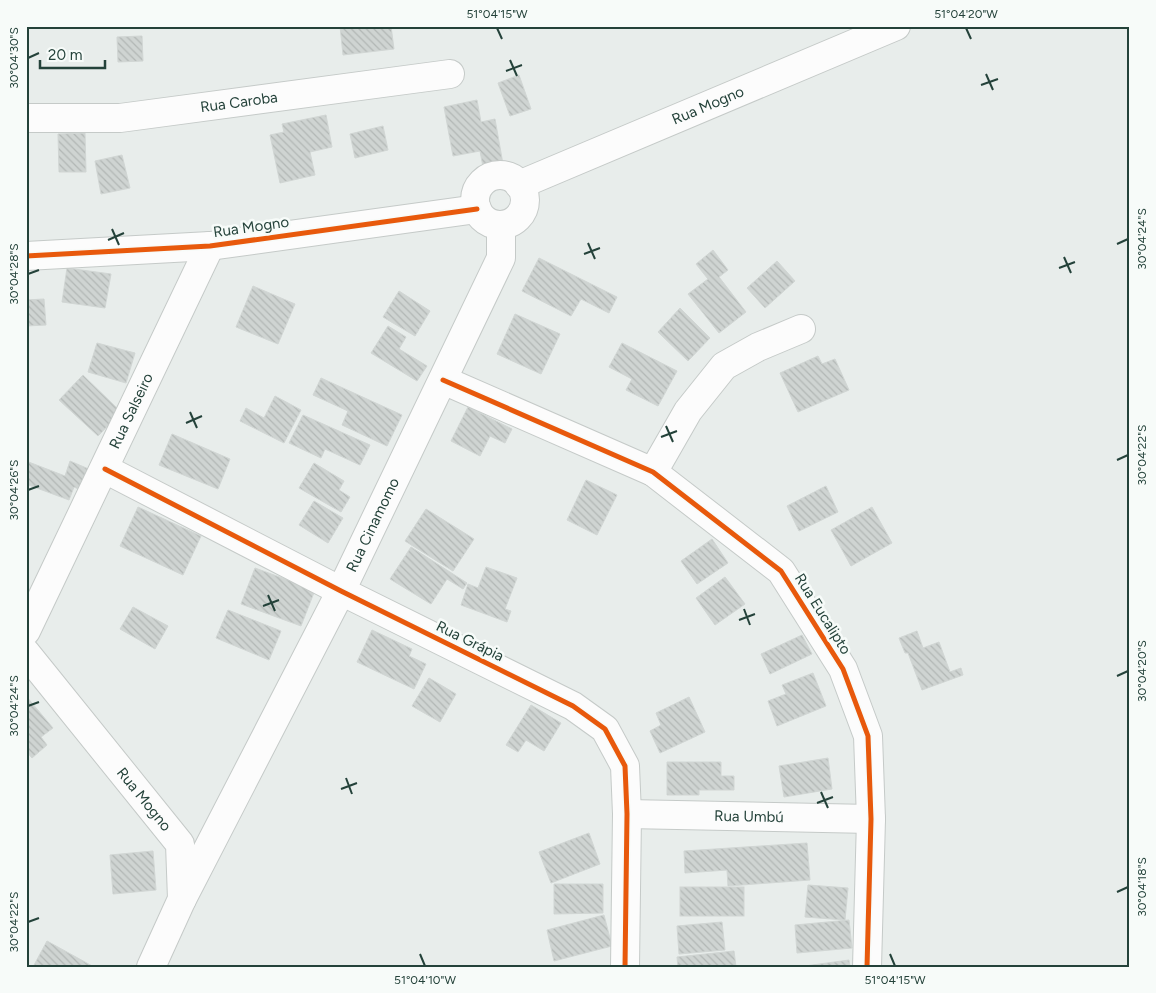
<svg xmlns="http://www.w3.org/2000/svg" width="1156" height="993" viewBox="0 0 1156 993" font-family="Figtree,sans-serif">
	<defs>
		<pattern id="building-back-hatch" width="6" height="6" patternUnits="userSpaceOnUse" patternTransform="scale(1.25)"><rect width="6" height="6" fill="#cfd4d2"/><path d="M-1 5l2 2M0 0l6 6M5-1l2 2" fill="none" stroke="#b2b7b5"/></pattern>
	</defs>
	<rect width="100%" height="100%" fill="#e8edeb"/>
	<g fill="url(#building-back-hatch)" stroke="#d1d6d4">
		<polygon points="340,26 391,26 394,49 343,55"/>
		<polygon points="142,36 143,61 118,62 117,37"/>
		<polygon points="519,75 531,109 510,116 498,83"/>
		<polygon points="477,100 481,122 495,119 503,164 483,167 480,151 453,156 444,107"/>
		<polygon points="326,115 332,147 310,152 315,175 280,183 270,135 284,132 282,124"/>
		<polygon points="383,126 388,150 355,158 350,134"/>
		<polygon points="85,133 86,172 59,172 58,134"/>
		<polygon points="122,155 130,188 101,194 95,161"/>
		<polygon points="713,250 728,270 719,277 746,312 719,333 688,294 708,279 696,264"/>
		<polygon points="539,258 617,297 609,313 581,299 571,316 522,291"/>
		<polygon points="777,261 795,281 765,308 747,288"/>
		<polygon points="67,268 111,274 105,308 62,302"/>
		<polygon points="253,286 295,304 278,344 236,327"/>
		<polygon points="399,291 430,311 415,336 383,317"/>
		<polygon points="44,299 46,325 26,326 26,300"/>
		<polygon points="680,308 710,338 688,361 658,332"/>
		<polygon points="515,314 560,334 541,374 497,354"/>
		<polygon points="388,326 406,337 399,349 427,366 417,381 371,353"/>
		<polygon points="97,343 135,353 126,383 88,372"/>
		<polygon points="622,343 677,371 658,406 626,390 632,379 609,367"/>
		<polygon points="818,356 822,364 835,359 849,390 798,412 780,373"/>
		<polygon points="83,375 121,412 98,436 59,400"/>
		<polygon points="321,378 402,415 387,446 342,425 348,411 313,395"/>
		<polygon points="275,396 301,410 284,443 240,421 246,408 264,418"/>
		<polygon points="468,407 512,429 505,443 490,436 480,456 451,441"/>
		<polygon points="303,415 370,445 360,465 325,449 321,458 289,443"/>
		<polygon points="172,434 230,459 218,489 159,465"/>
		<polygon points="26,461 65,476 70,461 91,470 83,491 74,487 69,500 26,484"/>
		<polygon points="314,463 344,481 339,490 350,497 341,512 299,488"/>
		<polygon points="586,480 617,495 597,535 567,520"/>
		<polygon points="826,486 838,512 799,531 787,506"/>
		<polygon points="314,501 343,518 328,543 299,525"/>
		<polygon points="138,507 201,536 183,575 120,546"/>
		<polygon points="872,507 892,543 851,566 831,530"/>
		<polygon points="426,509 474,539 453,571 405,541"/>
		<polygon points="712,539 728,563 697,584 681,561"/>
		<polygon points="411,547 467,583 463,589 447,579 431,604 390,579"/>
		<polygon points="486,567 517,578 505,609 511,611 507,622 461,605 468,584 478,588"/>
		<polygon points="255,568 315,590 301,626 241,604"/>
		<polygon points="725,577 745,604 715,625 696,598"/>
		<polygon points="133,607 168,626 155,649 120,629"/>
		<polygon points="228,610 281,631 269,660 216,638"/>
		<polygon points="372,630 412,649 409,656 426,664 414,689 357,662"/>
		<polygon points="917,631 923,648 939,642 950,672 961,668 963,675 922,690 908,653 905,653 899,638"/>
		<polygon points="802,635 812,654 770,674 761,654"/>
		<polygon points="813,673 826,706 777,726 768,701 786,694 782,685"/>
		<polygon points="429,678 456,694 440,722 412,706"/>
		<polygon points="26,696 53,728 41,737 47,745 32,758 26,751"/>
		<polygon points="689,697 705,732 660,753 650,731 661,725 656,713"/>
		<polygon points="531,705 561,723 544,751 526,740 518,752 506,745"/>
		<polygon points="828,758 832,789 784,797 779,766"/>
		<polygon points="667,762 721,762 721,776 734,776 734,790 699,790 699,795 667,795"/>
		<polygon points="589,833 600,864 551,883 539,852"/>
		<polygon points="807,843 810,880 728,886 727,870 685,873 684,851"/>
		<polygon points="153,851 156,890 113,894 110,855"/>
		<polygon points="554,884 603,884 603,913 554,914"/>
		<polygon points="808,885 848,888 845,920 805,917"/>
		<rect x="680" y="887" width="64" height="29"/>
		<polygon points="604,915 612,946 554,961 547,930"/>
		<polygon points="849,920 852,948 797,953 795,925"/>
		<polygon points="722,922 725,950 679,954 677,926"/>
		<polygon points="47,941 94,967 33,967"/>
		<polygon points="734,951 736,967 678,967 677,957"/>
		<polygon points="849,960 850,967 805,967 805,966"/>
	</g>
	<g fill="none" stroke-linecap="round" stroke-linejoin="round">
		<defs>
			<g id="minor">
				<path id="s1" d="M26,118H120L450,74"/>
				<circle cx="500" cy="200" r="25"/>
				<path id="s2" d="M519,185L896,26"/>
				<polyline points="26,256 210,246 477,209"/>
				<polyline points="443,380 653,472 781,571 843,669 868,736 871,819 867,967"/>
				<polyline points="105,469 341,591 573,706 605,729 625,766 627,814 625,967"/>
				<polyline points="653,472 688,411 724,366 758,347 801,329"/>
				<path id="s3" d="M26,631L210,246"/>
				<path id="s4" d="M26,653L180,844L182,899L151,967"/>
				<path id="s5" d="M627,814L871,819"/>
				<path id="s6" d="M182,899L341,591L501,258V225"/>
			</g>
		</defs>
		<use href="#minor" stroke="#c5cac8" stroke-width="30"/>
		<use href="#minor" stroke="#fcfcfc" stroke-width="28"/>
		<defs>
			<g id="cycleway">
				<polyline points="26,256 210,246 477,209"/>
				<polyline points="443,380 653,472 781,571 843,669 868,736 871,819 867,967"/>
				<polyline points="105,469 341,591 573,706 605,729 625,766 627,814 625,967"/>
			</g>
		</defs>
		<use href="#cycleway" stroke="#f7fbf9" stroke-width="8"/>
		<use href="#cycleway" stroke="#e8590c" stroke-width="5"/>
	</g>
	<path fill="none" stroke="#24423a" stroke-width="2" d="M497,28L502,39M966,28L971,39M28,58L39,53M510,60L517,76M506,71L522,65M986,74L993,90M981,85L998,79M112,229L119,245M108,240L124,233M588,243L595,259M1117,244L1128,239M584,254L600,248M1064,257L1071,273M1059,268L1075,262M28,274L39,270M190,412L197,428M186,423L202,416M666,426L673,442M661,437L677,431M1117,460L1128,455M28,490L39,486M268,595L275,611M263,606L279,600M744,609L750,625M739,620L755,614M1117,676L1128,671M28,706L39,702M346,778L352,794M341,789L357,783M821,792L828,808M817,803L833,797M1117,892L1128,887M28,922L39,918M420,954L425,966M890,954L895,966"/>
	<g text-anchor="middle" dominant-baseline="central" stroke-width="5" stroke-linejoin="round" paint-order="stroke">
		<g font-size="15" fill="#24423a" stroke="#f7fbf9">
			<text stroke="none"><textPath href="#s1" startOffset="214">Rua Caroba</textPath></text>
			<text stroke="none"><textPath href="#s2" startOffset="205">Rua Mogno</textPath></text>
			<text transform="translate(251 227) rotate(-8)">Rua Mogno</text>
			<text stroke="none"><textPath href="#s3" startOffset="244">Rua Salseiro</textPath></text>
			<text stroke="none"><textPath href="#s6" startOffset="420">Rua Cinamomo</textPath></text>
			<text transform="translate(823 614) rotate(58)">Rua Eucalipto</text>
			<text transform="translate(470 641) rotate(26)">Rua Grápia</text>
			<text stroke="none"><textPath href="#s4" startOffset="188">Rua Mogno</textPath></text>
			<text stroke="none"><textPath href="#s5" startOffset="122">Rua Umbú</textPath></text>
		</g>
	</g>
	<rect width="1156" height="993" fill="none" stroke="#f7fbf9" stroke-width="55"/>
	<path d="M40 60v8h65v-8" fill="none" stroke="#24423a" stroke-width="2.5"/>
	<text x="48" y="60" font-size="15" fill="#24423a" stroke="#f7fbf9" stroke-width="4" paint-order="stroke">20 m</text>
	<rect x="28" y="28" width="1100" height="938" fill="none" stroke="#24423a" stroke-width="2"/>
	<g font-size="12" text-anchor="middle" fill="#24423a">
		<text x="497" y="18">51°04'15"W</text>
		<text x="966" y="18">51°04'20"W</text>
		<text transform="translate(14 58) rotate(-90)" y="4">30°04'30"S</text>
		<text transform="translate(1142 239) rotate(-90)" y="4">30°04'24"S</text>
		<text transform="translate(14 274) rotate(-90)" y="4">30°04'28"S</text>
		<text transform="translate(1142 455) rotate(-90)" y="4">30°04'22"S</text>
		<text transform="translate(14 490) rotate(-90)" y="4">30°04'26"S</text>
		<text transform="translate(1142 671) rotate(-90)" y="4">30°04'20"S</text>
		<text transform="translate(14 706) rotate(-90)" y="4">30°04'24"S</text>
		<text transform="translate(1142 887) rotate(-90)" y="4">30°04'18"S</text>
		<text transform="translate(14 922) rotate(-90)" y="4">30°04'22"S</text>
		<text x="425" y="984">51°04'10"W</text>
		<text x="895" y="984">51°04'15"W</text>
	</g>
</svg>
